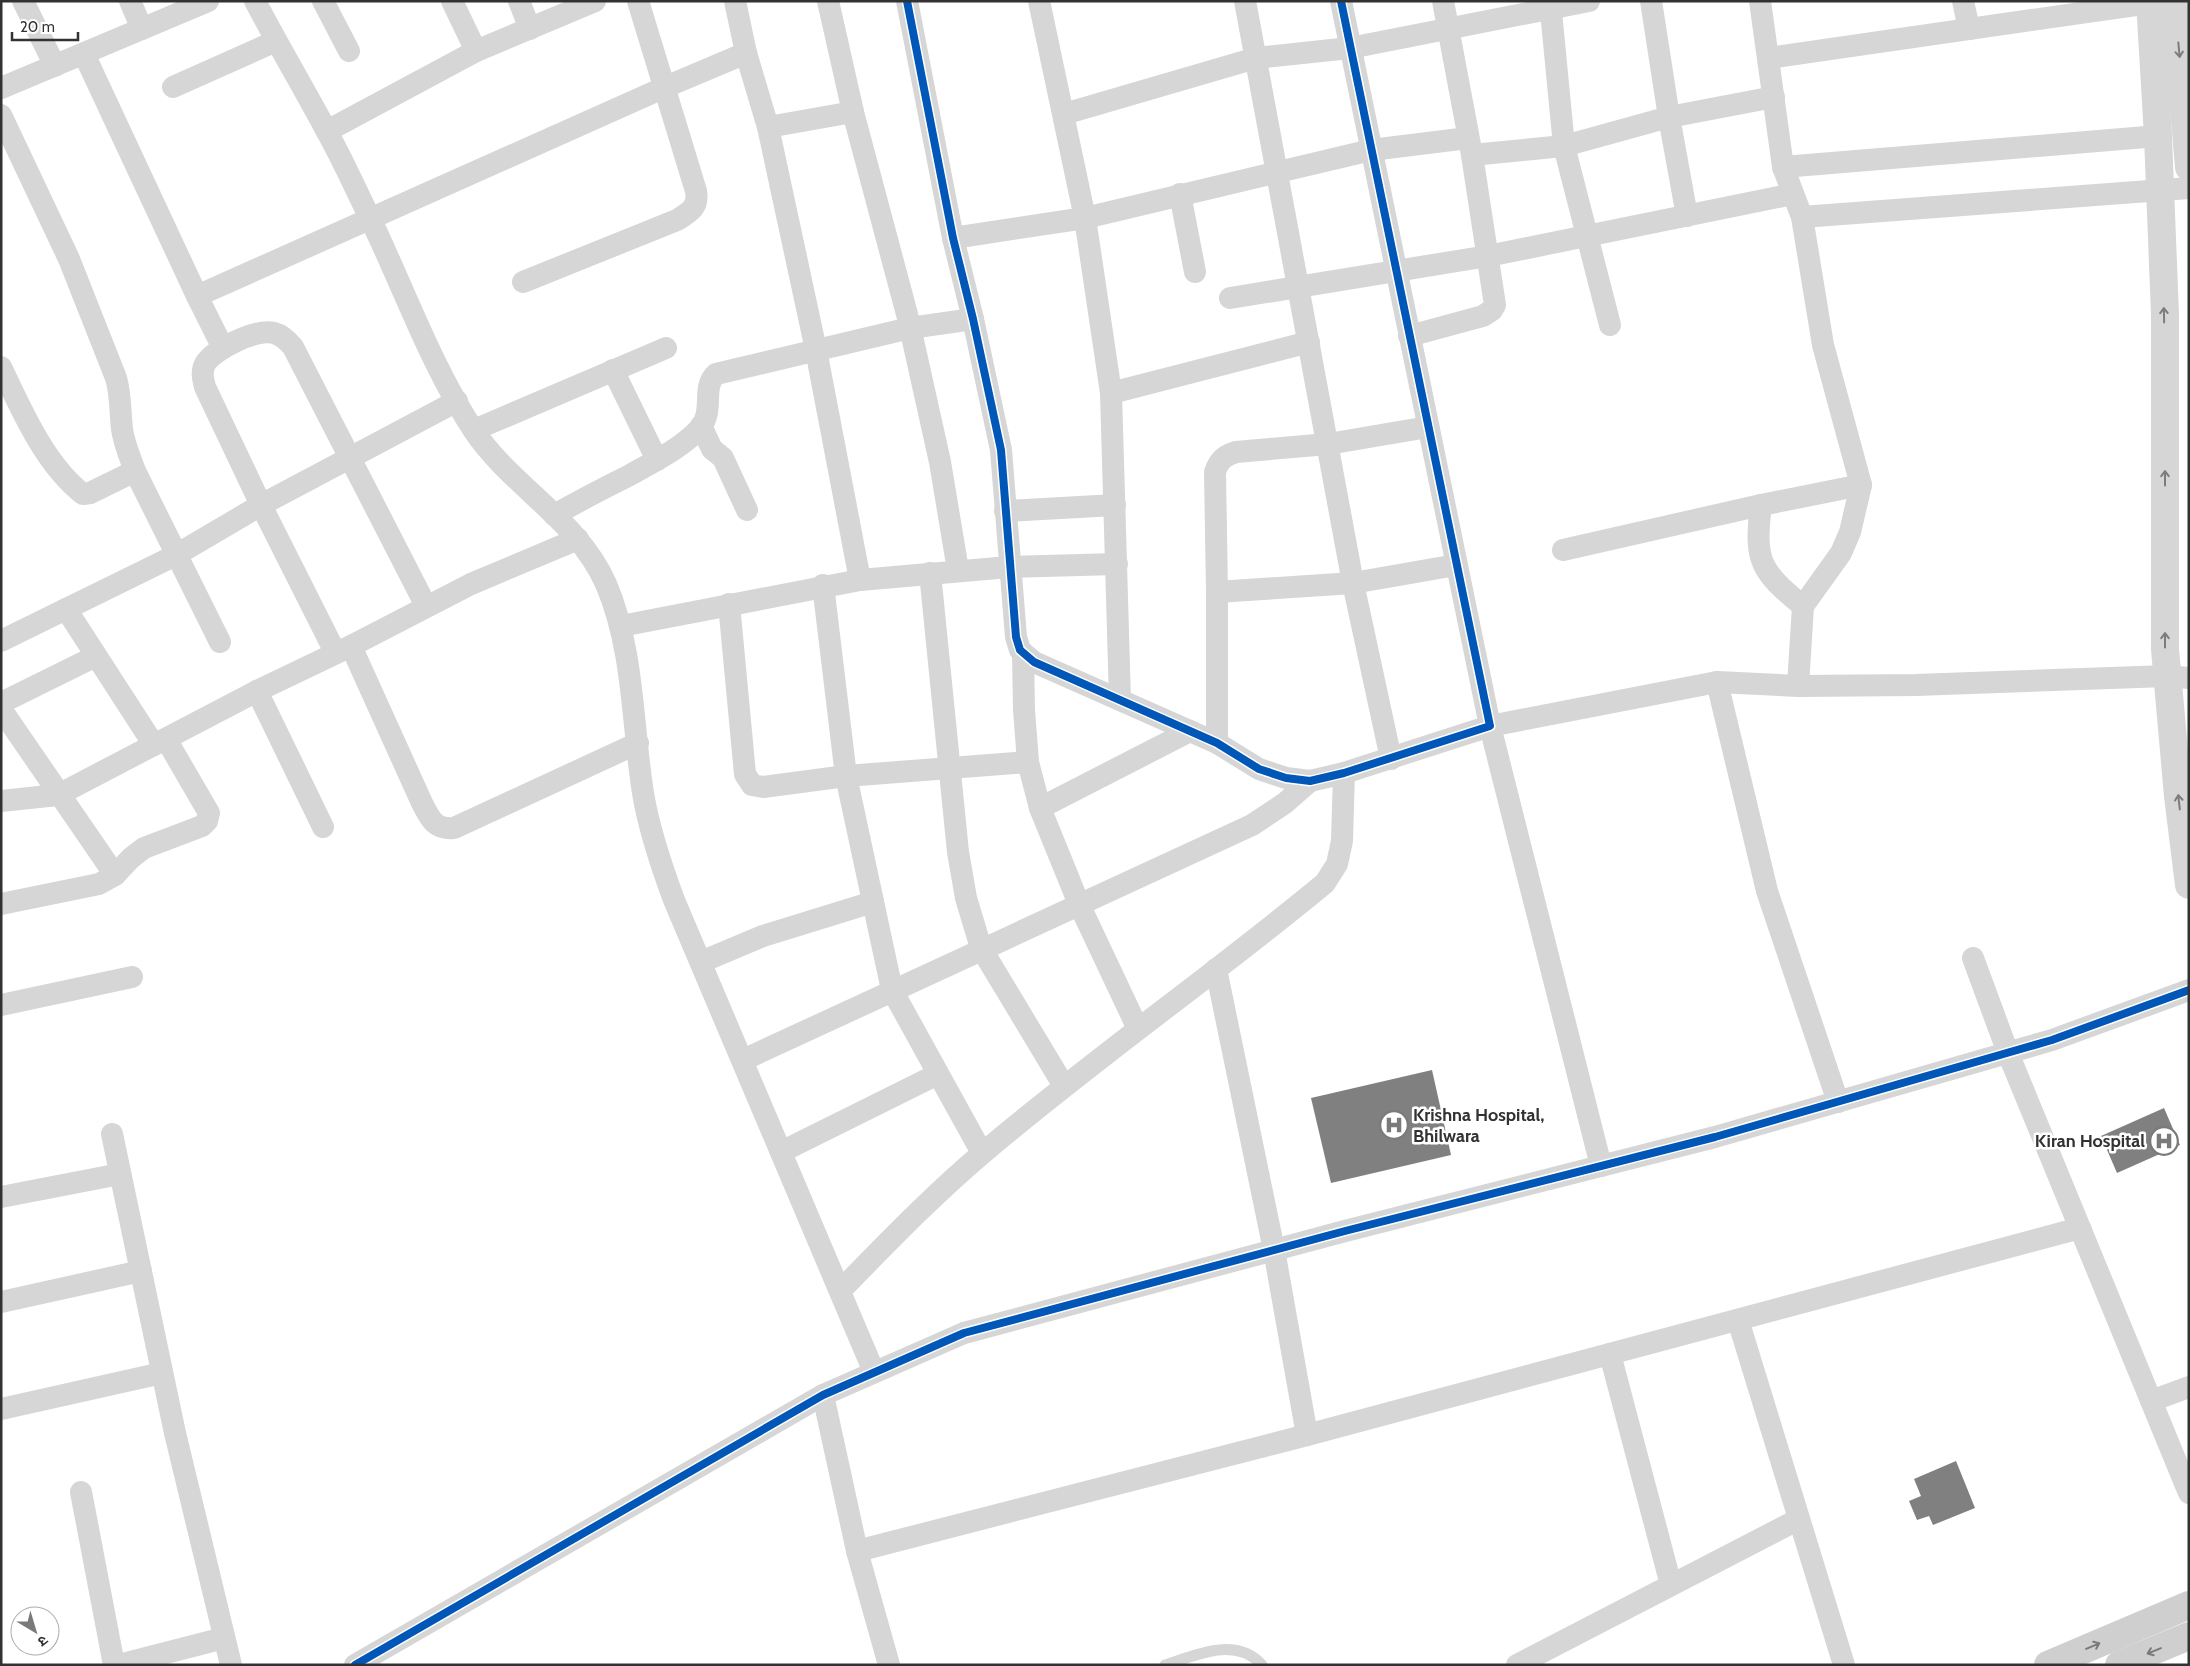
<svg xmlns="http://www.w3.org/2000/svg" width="2190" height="1666" viewBox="0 0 2190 1666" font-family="Cabin,'Noto Sans Devanagari',sans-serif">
	<rect width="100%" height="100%" fill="#fff"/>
	<g fill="#808080">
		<polygon points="1432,1070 1451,1155 1331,1183 1311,1098"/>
		<polygon points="2164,1108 2180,1145 2117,1173 2101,1136"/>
		<polygon points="1956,1461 1975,1508 1933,1525 1929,1516 1917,1520 1909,1501 1921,1496 1914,1479"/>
	</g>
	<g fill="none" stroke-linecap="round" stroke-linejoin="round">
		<path stroke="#d6d6d6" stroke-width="11" d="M1165,1665C1196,1655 1236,1636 1262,1665"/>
		<g stroke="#d6d6d6" stroke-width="22">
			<polyline points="23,1 55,66"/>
			<polyline points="130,1 142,29"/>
			<path d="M255,1C278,45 303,87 326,130C342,158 355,188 369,216C404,288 430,364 474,431C512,487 578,520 606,584C634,649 632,724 643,793C649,830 661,865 674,900L874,1372"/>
			<polyline points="323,1 349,51"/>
			<polyline points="452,1 476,51"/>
			<polyline points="519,1 530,29"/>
			<polyline points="735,1 746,53 768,127 816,350 860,580"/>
			<polyline points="828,1 853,112 908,318 940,462 958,570"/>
			<polyline points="907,1 953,238 973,319 1001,450 1016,637 1020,650 1034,662 1217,743 1259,769 1286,778 1310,781 1344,773 1490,726 1341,1"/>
			<polyline points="1039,1 1085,218 1111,393 1120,700"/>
			<polyline points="1245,1 1353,583 1391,759"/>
			<polyline points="1550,1 1564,146 1610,325"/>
			<polyline points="1651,1 1669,117 1687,216"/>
			<polyline points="1760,1 1783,167 1802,217 1823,345 1861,485 1850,532 1841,553 1803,606 1798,686"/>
			<polyline points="1963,1 1969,29"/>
			<polyline points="84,54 197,296 223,348"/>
			<polyline points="1768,58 2150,3"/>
			<polyline points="173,87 276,41"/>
			<polyline points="1,88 208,1"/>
			<polyline points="1064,114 1256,58 1350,48 1589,1"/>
			<path d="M1,115L69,259L116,378C121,395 120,412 122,429C124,444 130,457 135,471L220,642"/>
			<polyline points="768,127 853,112"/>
			<polyline points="327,131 476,51 595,1"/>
			<polyline points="1472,155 1564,146 1669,117 1774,97"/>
			<polyline points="1783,167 2158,136"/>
			<polyline points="1180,194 1195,272"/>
			<polyline points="1802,217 2189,188"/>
			<polyline points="953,238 1085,218 1371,150 1468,138"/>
			<path d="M523,282L677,220C690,212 699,207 696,191L638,1"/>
			<polyline points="197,296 663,88 746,53"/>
			<polyline points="1230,298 1488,256 1793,194"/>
			<polyline points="1409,336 1483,316 1492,310 1495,305 1472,155 1443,1"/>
			<path d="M1,367C21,409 45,465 83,494L90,493L135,471"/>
			<polyline points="613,370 657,460"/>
			<polyline points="1111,393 1309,342"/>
			<polyline points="701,426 712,449 723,458 747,510"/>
			<polyline points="474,430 666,348"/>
			<path d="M1761,505C1754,561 1760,571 1803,606"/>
			<polyline points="1005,511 1115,505"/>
			<path d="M554,515C579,501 604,488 630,475C653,462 682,448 700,428C715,410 701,388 716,374L910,328L973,319"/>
			<polyline points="1563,550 1761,505 1861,485"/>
			<polyline points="930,573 958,852 966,898 981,948 1064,1086"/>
			<polyline points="823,585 846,776 892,990 982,1153"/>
			<polyline points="1217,592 1353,583 1456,565"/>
			<polyline points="729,604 745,774 752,785 763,787 846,776 1028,762"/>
			<polyline points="66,609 154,745"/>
			<polyline points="621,626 860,580 1009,567 1117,564"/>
			<polyline points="1,641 176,555 261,505 457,401"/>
			<path d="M351,646L422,803C430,819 435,830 454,828L638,743"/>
			<path d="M335,652L261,505L205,387C203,379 201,372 205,364C214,349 257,328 274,333C282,335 288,341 293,347L426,606"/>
			<polyline points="1023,654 1024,710 1028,762 1040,808 1079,904 1138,1029"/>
			<polyline points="1717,682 1767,891 1838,1102"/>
			<polyline points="257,691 323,827"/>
			<polyline points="1,703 96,656"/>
			<polyline points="1,709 115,875"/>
			<path d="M1217,743V592L1215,472C1219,460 1224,456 1236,452L1328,444L1428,427"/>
			<polyline points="1,801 58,795 257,691 351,646 471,584 578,539"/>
			<polyline points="1040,808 1190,731"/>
			<polyline points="1,904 99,884 115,875 131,858 144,848 202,826 207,821 209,813 166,739"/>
			<polyline points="1973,958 2008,1053 2189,1493"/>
			<polyline points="701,962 763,936 873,902"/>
			<polyline points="1216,969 1274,1250 1307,1435"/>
			<polyline points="1,1005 132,977"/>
			<polyline points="743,1060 1252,825 1285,803 1310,781"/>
			<polyline points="112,1134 175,1433 231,1665"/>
			<polyline points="781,1152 938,1074"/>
			<polyline points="1601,1166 1490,726 1717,682 1798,686 1916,685 2167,676 2189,678"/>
			<polyline points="1,1197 120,1174"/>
			<path d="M840,1291C887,1243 933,1195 984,1152C1095,1058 1214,975 1325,883L1337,864L1342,841L1344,773"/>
			<polyline points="1,1302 141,1271"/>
			<polyline points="1738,1320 1844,1665"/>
			<polyline points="1610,1354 1671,1585"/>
			<polyline points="823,1395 857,1551 889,1665"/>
			<polyline points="2151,1401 2189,1387"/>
			<polyline points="1,1409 162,1373"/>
			<polyline points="81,1492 114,1665"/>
			<polyline points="857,1551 1307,1435 2080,1228"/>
			<polyline points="119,1665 224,1638"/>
			<polyline points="355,1665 823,1395 964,1333 1345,1231 1715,1137 2052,1040 2189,990"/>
			<polyline points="1517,1665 1799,1519"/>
		</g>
		<g stroke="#d6d6d6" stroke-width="28">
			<polyline points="2150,1 2158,136 2165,315 2165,649 2178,796 2189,885"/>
			<polyline points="2175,1 2189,167"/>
		</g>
		<g stroke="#cfcfcf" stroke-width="28">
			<polyline points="2048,1665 2189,1605"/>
			<polyline points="2119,1665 2189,1636"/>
		</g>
		<defs>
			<g id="cycleway">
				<polyline points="907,1 953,238 973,319 1001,450 1016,637 1020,650 1034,662 1217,743 1259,769 1286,778 1310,781 1344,773 1490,726 1341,1"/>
				<polyline points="355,1665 823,1395 964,1333 1345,1231 1715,1137 2052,1040 2189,990"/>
			</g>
		</defs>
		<use href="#cycleway" stroke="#fff" stroke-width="11"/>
		<use href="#cycleway" stroke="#0057b8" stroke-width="8"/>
	</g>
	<defs><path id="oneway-shaft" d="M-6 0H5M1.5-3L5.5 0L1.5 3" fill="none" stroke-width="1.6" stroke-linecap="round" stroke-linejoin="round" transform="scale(1.25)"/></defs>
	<g stroke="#7c7c7c">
		<use href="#oneway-shaft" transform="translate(2179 50) rotate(85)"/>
		<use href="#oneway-shaft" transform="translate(2164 315) rotate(-91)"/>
		<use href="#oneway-shaft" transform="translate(2165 478) rotate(-90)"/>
		<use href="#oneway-shaft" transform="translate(2165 640) rotate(-90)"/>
		<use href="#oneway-shaft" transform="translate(2179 802) rotate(-96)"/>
	</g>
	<g stroke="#797979">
		<use href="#oneway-shaft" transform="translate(2093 1646) rotate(-23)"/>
		<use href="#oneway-shaft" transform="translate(2154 1651) rotate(158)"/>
	</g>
	<defs>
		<symbol id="hospital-ring" viewBox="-11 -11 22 22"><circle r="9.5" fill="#fff" stroke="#7a7a7a" stroke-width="1.5"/><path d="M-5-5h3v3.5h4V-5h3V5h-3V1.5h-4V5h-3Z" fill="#7a7a7a"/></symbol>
	</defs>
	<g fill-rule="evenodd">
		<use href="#hospital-ring" x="1378" y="1109" width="32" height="32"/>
		<use href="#hospital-ring" x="2148" y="1125" width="32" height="32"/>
	</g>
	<g text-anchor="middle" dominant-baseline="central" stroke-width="5" stroke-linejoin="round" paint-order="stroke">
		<g font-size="18" font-weight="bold" fill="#323232" stroke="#fff" text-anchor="start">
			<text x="1413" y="1115">Krishna Hospital,<tspan x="1413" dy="21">Bhilwara</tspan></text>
			<text x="2145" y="1141" text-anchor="end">Kiran Hospital</text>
		</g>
	</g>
	<rect width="2190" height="1666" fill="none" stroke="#323232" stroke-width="5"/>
	<g transform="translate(35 1631) rotate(142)"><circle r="24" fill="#ffffff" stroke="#adadad"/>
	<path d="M0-4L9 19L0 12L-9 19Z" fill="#7a7a7a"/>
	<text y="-8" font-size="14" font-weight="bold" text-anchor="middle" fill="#323232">उ</text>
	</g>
	<path d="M12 32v8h66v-8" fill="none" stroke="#323232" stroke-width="2.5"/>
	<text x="20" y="32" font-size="15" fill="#323232" stroke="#ffffff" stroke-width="4" paint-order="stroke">20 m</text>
</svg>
